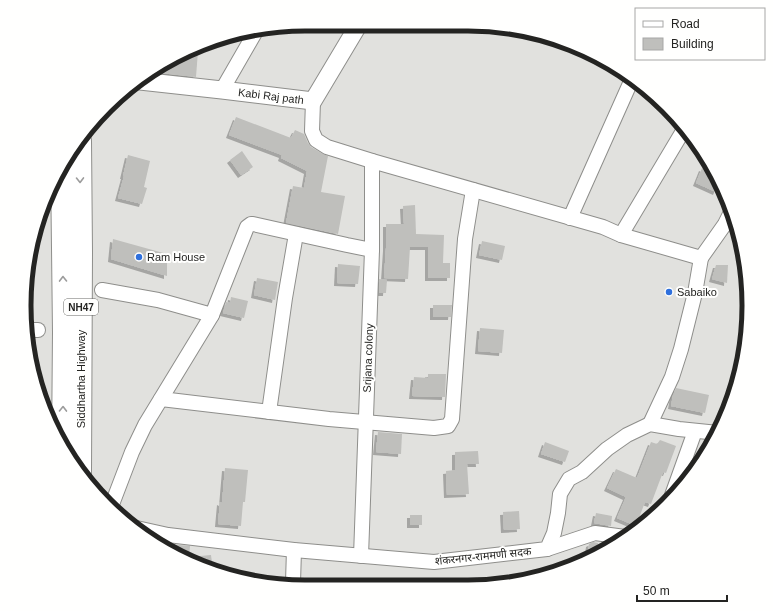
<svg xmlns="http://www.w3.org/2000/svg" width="773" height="611" viewBox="0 0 773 611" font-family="Arial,'Noto Sans Devanagari',sans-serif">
	<defs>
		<filter id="shadow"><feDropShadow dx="-3" dy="3" stdDeviation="0" flood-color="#0004"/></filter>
	</defs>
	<rect width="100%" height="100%" fill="#e1e1de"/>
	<g fill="#bfbfbc" filter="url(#shadow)">
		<polygon points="192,50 198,51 196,77 151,72 165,62"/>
		<polygon points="236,117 291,138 295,130 304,134 308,143 311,147 323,154 328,156 321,192 345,196 338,234 286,223 293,186 304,188 307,171 281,158 282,155 229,135"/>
		<polygon points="242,151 253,167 241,175 230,160"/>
		<polygon points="128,155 150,161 144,187 147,188 142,204 118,198 124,176 123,176"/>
		<polygon points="702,168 715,173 720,183 716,192 696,183"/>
		<polygon points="415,205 416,234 444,235 443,263 450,263 450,278 428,278 428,247 410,247 408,279 384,278 386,248 386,224 404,224 403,206"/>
		<polygon points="113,239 167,254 167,276 111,259"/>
		<polygon points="482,241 505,246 502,260 479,255"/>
		<polygon points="338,264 360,266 358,284 337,283"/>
		<polygon points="716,265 728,265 727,283 712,279"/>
		<polygon points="257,278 278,282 275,300 254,295"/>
		<polygon points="379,279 387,280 386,293 379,293"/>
		<polygon points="231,297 248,301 244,318 223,313 226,302 230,303"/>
		<polygon points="433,305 452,305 451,317 433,317"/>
		<polygon points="480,328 504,330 502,353 478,351"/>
		<polygon points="428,374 446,374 445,397 412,396 414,377 428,378"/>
		<polygon points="676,388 709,395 705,413 671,406 673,395"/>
		<polygon points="378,432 402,434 401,454 376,452"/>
		<polygon points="660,440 676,446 666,473 663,472 651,504 645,502 636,526 617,518 626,497 607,488 616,469 637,478 651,442 657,444"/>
		<polygon points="545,442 569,451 565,462 541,454"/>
		<polygon points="478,451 479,464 467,464 469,494 447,495 446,471 455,470 455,452"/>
		<polygon points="225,468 248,470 245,502 243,502 241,526 218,524 220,502 222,503"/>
		<polygon points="519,511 520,529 504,530 503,512"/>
		<polygon points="596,513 612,516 611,526 594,523"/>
		<rect x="410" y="515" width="12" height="10"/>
		<polygon points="593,542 598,543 596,554 587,558 589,544"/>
		<polygon points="158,543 190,546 189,557 211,555 213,570 198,565"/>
	</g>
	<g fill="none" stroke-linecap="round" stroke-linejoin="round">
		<defs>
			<g id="minor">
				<polyline points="222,90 256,31"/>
				<polyline points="313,101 312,131 316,140 327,147 372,161 603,227 621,235 701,258 725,224 732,210"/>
				<polyline points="570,218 632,79"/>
				<polyline points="621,235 683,131"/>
				<polyline points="102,290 158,300 212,315 247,227 251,224 253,224 347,245 372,250"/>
				<polyline points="27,330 38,330"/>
				<polyline points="161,399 329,419 434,428 448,426 452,419 465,239 473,190"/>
				<polyline points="269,412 285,298 296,234"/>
				<polyline points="650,424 672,377 681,349 695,293 701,258"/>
				<polyline points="671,498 695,431"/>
				<polyline points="111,507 132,452 145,425 212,315"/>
				<polyline points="132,527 168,535 294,550 434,562 547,549 554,533 558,513 560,494 569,479 582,472 607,449 627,435 650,424 679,429 718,433"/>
				<polyline points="547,549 595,533 625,537"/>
				<polyline points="361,556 372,250 372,161"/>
				<polyline points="293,582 294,550"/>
			</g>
			<polyline id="tertiary" points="140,81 222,90 313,101 359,24"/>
			<g id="trunk">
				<polyline points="80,141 81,252 80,472"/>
				<polyline points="62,164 64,332 63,448"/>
			</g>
		</defs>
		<use href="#minor" stroke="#8e8e8b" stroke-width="16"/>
		<use href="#tertiary" stroke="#8e8e8b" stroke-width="19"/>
		<use href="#trunk" stroke="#8e8e8b" stroke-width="24"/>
		<use href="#minor" stroke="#fff" stroke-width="14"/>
		<use href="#tertiary" stroke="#fff" stroke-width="17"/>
		<use href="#trunk" stroke="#fff" stroke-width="22"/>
	</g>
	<defs><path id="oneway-chevron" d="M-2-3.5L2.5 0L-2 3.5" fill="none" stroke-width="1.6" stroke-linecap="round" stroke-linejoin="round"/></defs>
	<g stroke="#9c9c9c">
		<use href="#oneway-chevron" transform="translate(80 180) rotate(89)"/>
		<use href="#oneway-chevron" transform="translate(63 279) rotate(-91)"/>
		<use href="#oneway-chevron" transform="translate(63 409) rotate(-89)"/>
	</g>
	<g fill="#2f70dd" stroke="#fffffe" stroke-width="1.5">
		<circle cx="139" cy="257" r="4"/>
		<circle cx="669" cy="292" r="4"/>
	</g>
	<g text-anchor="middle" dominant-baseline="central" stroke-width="4" stroke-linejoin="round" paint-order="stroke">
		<rect fill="#fffffe" stroke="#666664" stroke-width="1" x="64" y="299" width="34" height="16" rx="3"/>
		<g font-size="10" font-weight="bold" fill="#242422">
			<text x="81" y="307">NH47</text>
		</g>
		<g font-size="11" fill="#242422" stroke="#fffffe">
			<text transform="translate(271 96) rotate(7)">Kabi Raj path</text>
			<text transform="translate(368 358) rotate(-88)">Srijana colony</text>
			<text transform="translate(81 379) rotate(-90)">Siddhartha Highway</text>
			<text transform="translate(483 556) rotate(-6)">शंकरनगर-राममणी सदक</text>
		</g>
		<g font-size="11" fill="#242422" stroke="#fffffe" text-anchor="start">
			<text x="147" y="257">Ram House</text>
			<text x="677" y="292">Sabaiko</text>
		</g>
	</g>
	<path d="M0 0H773V611H0ZM305 31H468A274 274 0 0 1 742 305V306A274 274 0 0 1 468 580H305A274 274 0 0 1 31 306V305A274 274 0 0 1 305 31Z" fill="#fffffe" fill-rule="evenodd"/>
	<path fill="none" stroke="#242422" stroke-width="5" d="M305 31H468A274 274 0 0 1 742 305V306A274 274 0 0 1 468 580H305A274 274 0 0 1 31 306V305A274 274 0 0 1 305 31Z"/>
	<rect x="635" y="8" width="130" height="52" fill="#fffffe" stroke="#a7a7a6"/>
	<rect x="643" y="21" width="20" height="6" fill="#ffffff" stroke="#a7a7a6"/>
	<text x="671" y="28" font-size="12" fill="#242422">Road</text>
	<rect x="643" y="38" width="20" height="12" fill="#bfbfbc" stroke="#a7a7a6"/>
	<text x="671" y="48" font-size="12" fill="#242422">Building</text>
	<path d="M637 595v6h90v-6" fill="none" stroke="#242422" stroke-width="2"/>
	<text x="643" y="595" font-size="12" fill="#242422" stroke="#fffffe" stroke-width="3" paint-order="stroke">50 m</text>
</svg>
